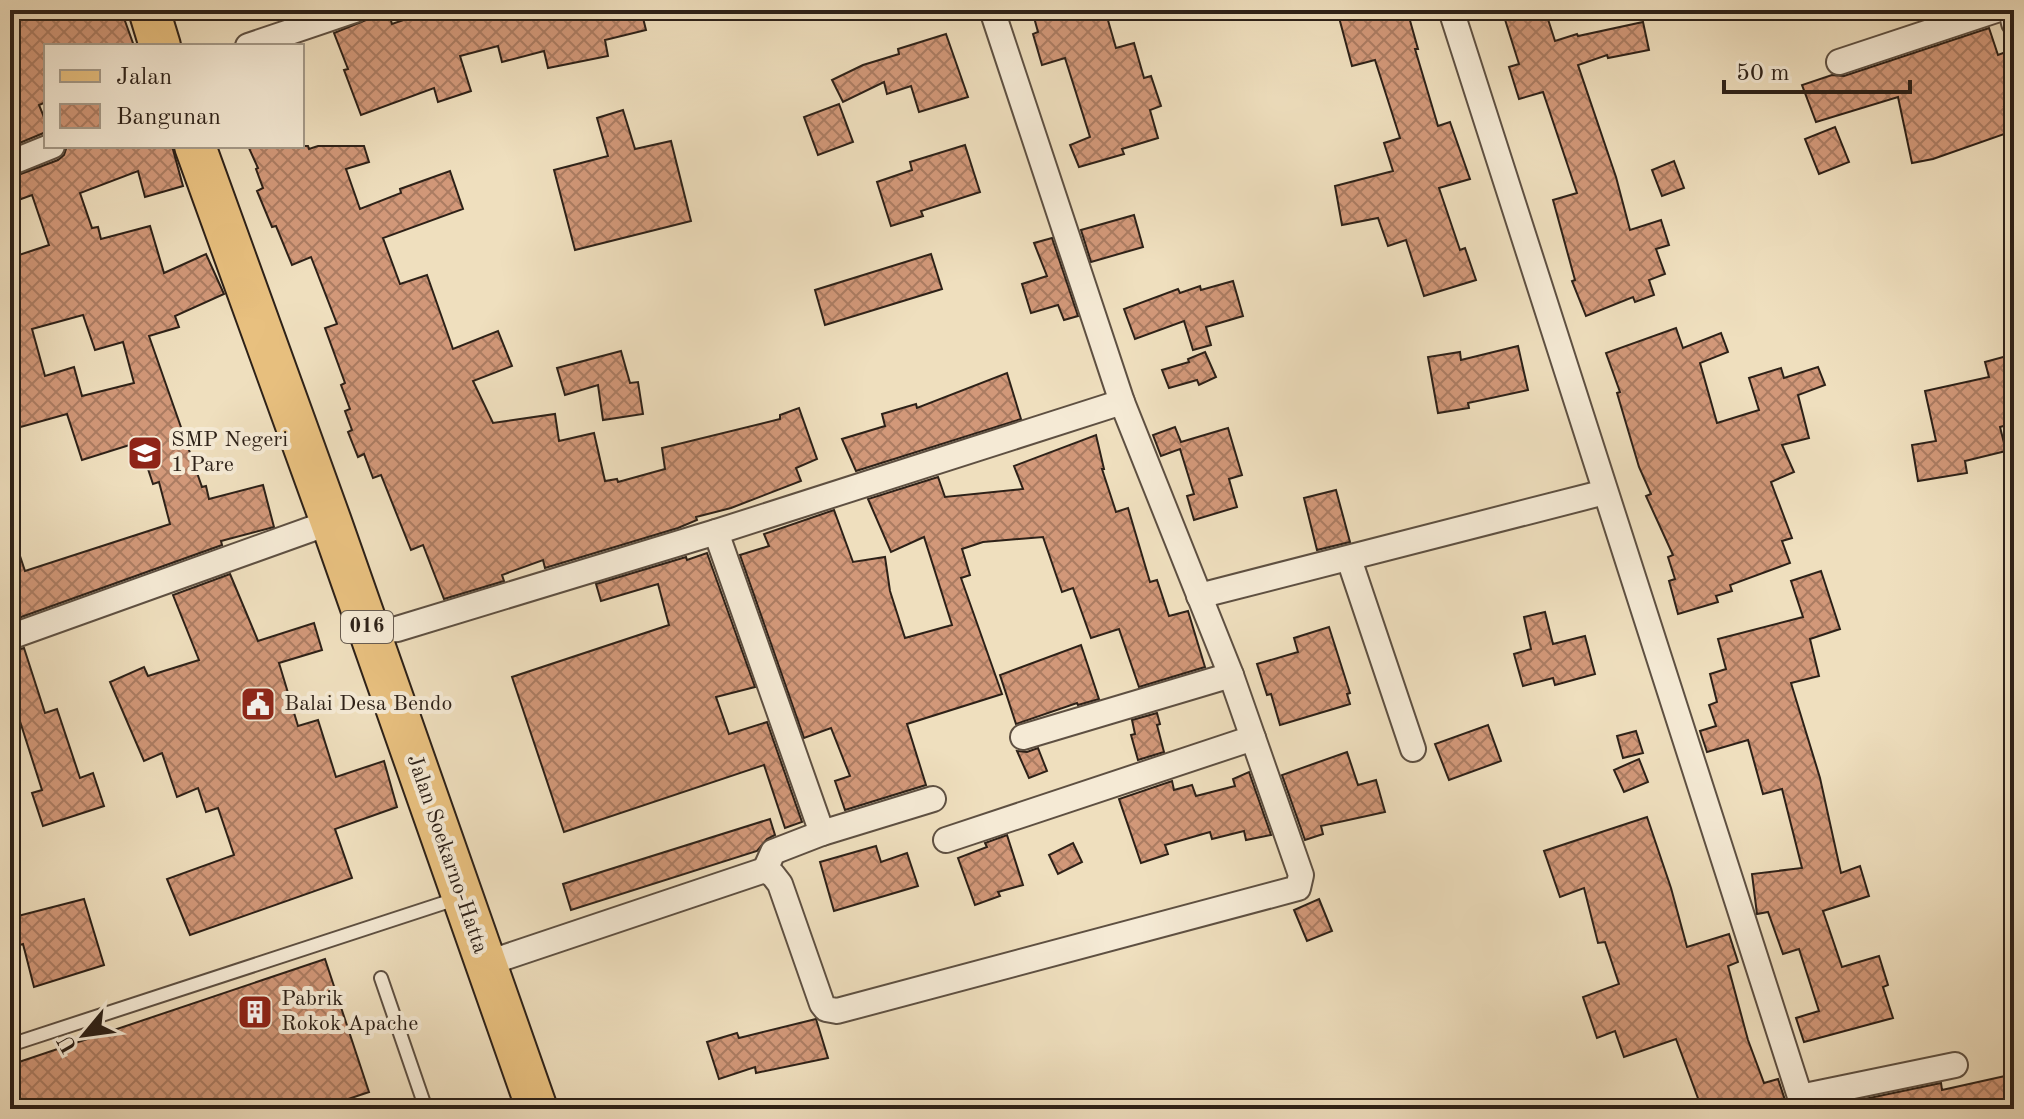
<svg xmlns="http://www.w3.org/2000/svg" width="2024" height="1119" viewBox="0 0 2024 1119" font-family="'Old Standard TT',serif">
	<defs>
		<pattern id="building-cross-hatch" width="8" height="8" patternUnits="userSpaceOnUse" patternTransform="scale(2)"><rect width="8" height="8" fill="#d29879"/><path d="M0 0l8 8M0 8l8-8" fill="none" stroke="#ab7c62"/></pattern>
	</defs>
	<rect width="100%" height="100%" fill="#efdfbe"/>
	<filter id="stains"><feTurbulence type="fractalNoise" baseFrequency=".0025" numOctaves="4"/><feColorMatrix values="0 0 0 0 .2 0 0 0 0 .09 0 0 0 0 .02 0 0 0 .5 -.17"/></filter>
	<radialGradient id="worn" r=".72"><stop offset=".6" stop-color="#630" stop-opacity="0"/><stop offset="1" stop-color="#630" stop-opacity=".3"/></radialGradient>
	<g fill="url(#building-cross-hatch)" stroke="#2d2118" stroke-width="2" fill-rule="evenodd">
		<polygon points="10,10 29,10 32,17 51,10 121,10 134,46 46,46 46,102 39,105 46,122 46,132 10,147"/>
		<polygon points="433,10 641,10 646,30 605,40 608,56 548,68 544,51 502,62 498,46 460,56 471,91 438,102 434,88 361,115 344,70 348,69 334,33 388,11 392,24"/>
		<polygon points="1032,10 1105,10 1116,48 1134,43 1144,78 1151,76 1161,106 1150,110 1158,138 1122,149 1124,154 1079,167 1070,145 1090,137 1065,58 1042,65 1033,34 1038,32"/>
		<polygon points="1337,10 1401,10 1402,19 1409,17 1418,49 1415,49 1438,126 1450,122 1470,179 1439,188 1460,250 1465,248 1476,280 1424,296 1406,240 1388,246 1378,218 1342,225 1335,186 1393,171 1384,143 1400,138 1375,60 1352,66"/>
		<polygon points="1502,10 1545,10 1555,41 1577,34 1578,36 1643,22 1649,50 1608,58 1607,55 1578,65 1616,177 1630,230 1661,220 1669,245 1656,249 1665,274 1649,280 1654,295 1635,302 1633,297 1586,316 1572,281 1575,280 1553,200 1577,193 1543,92 1519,99 1509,67 1519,64"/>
		<polygon points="1989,28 1998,55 2014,49 2014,104 2004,107 2013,131 1933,159 1912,163 1898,97 1816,122 1802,85 1832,75 1844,76"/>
		<polygon points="946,34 968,97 919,112 911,86 887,94 884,82 843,102 832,80 863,65 899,54 898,49"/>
		<polygon points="839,104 853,142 818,155 804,117"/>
		<polygon points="623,110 635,149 671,141 691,221 575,250 554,170 608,156 597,118"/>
		<polygon points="1835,127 1849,162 1819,174 1805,139"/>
		<polygon points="965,145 980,192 921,211 923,216 891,226 877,182 912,170 910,162"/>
		<path d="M67,146H172L183,186L145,197L138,171L80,193L92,228L98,227L101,239L150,226L164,273L206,254L224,294L175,316L179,327L149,336L202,487L206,486L209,499L263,485L274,527L221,541L222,545L10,621V536L13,535L25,571L170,524L159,482L153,484L139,442L82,460L67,414L10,430V258L49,245L32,195L10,203V178L58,160L64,155ZM83,315L95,350L123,342L134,383L82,396L74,367L45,376L32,329Z"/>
		<polygon points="248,146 308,146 309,149 318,146 364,146 369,162 346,169 360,209 401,193 400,189 450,171 463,209 383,238 400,284 427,275 453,349 498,331 512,366 473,381 493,423 555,414 559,441 594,433 605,481 617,479 618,482 665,469 662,448 780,419 780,415 799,408 817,459 796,468 801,481 731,508 696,517 697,520 678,528 545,568 543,560 502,575 504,581 444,599 423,545 411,550 381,475 373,478 364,454 358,457 348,432 352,430 345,411 350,409 341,385 345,383 325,328 337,324 311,257 292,265 276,226 272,227 257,191 263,188 256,169 258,168"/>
		<polygon points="1674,161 1684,188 1662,196 1652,170"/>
		<polygon points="1134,215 1143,247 1091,262 1081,230"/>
		<polygon points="1052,238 1078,316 1064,320 1058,305 1031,313 1022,284 1047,276 1034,243"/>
		<polygon points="931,254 942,289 825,325 815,290"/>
		<polygon points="1233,281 1243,316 1206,327 1211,345 1193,350 1184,321 1135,339 1124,309 1178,289 1180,293 1200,286 1201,290"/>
		<polygon points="1676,328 1683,348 1721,333 1728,352 1700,363 1717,423 1759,410 1749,378 1781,368 1784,378 1818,367 1825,385 1798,395 1809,438 1782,445 1794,472 1771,482 1792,538 1782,541 1790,563 1730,585 1732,591 1716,596 1718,602 1678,614 1669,581 1675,579 1668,557 1673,555 1646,496 1651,494 1639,467 1617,393 1620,392 1606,353"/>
		<polygon points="1518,346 1528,390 1468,403 1469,408 1438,413 1428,357 1460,352 1461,360"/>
		<polygon points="621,351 630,383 638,382 643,414 603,420 598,385 565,395 557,368"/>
		<polygon points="1205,352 1216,377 1199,385 1197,380 1169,388 1162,370 1189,362 1188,359"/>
		<polygon points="2014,354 2014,423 2000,427 2006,451 1965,461 1967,473 1918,481 1912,445 1936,441 1925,391 1989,377 1985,362"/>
		<polygon points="1007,373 1021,419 856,471 842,439 885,426 882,414 916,404 917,408"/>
		<polygon points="1175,427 1181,442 1228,428 1242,475 1229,479 1237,507 1194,520 1187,496 1194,494 1180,449 1161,456 1153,435"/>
		<polygon points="1096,435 1104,469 1102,469 1116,512 1128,508 1150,582 1157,580 1169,616 1188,611 1205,667 1139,687 1119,629 1091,638 1073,588 1062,592 1043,537 983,542 962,549 970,575 961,578 1002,694 907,724 926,785 845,810 835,781 850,776 831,728 804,738 740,555 769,546 764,534 834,510 853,562 885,557 890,591 905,638 952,625 924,537 891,552 868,499 938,477 945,497 1023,489 1014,466"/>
		<polygon points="1336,490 1350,542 1317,550 1304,498"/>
		<polygon points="707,553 755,687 716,697 729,734 767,722 802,822 785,828 764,765 564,832 512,677 669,625 658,584 601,601 596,584 686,557 687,560"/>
		<polygon points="1821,571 1840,629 1810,639 1819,676 1791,683 1820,778 1841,873 1860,866 1869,896 1823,911 1842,967 1879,956 1888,985 1883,987 1893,1018 1804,1042 1796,1018 1819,1011 1799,949 1783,954 1768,912 1757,914 1752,874 1802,868 1782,789 1763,794 1748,740 1707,752 1700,731 1716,726 1709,705 1717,702 1710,674 1726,669 1718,639 1803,617 1791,581"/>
		<polygon points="230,574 258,641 314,623 322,650 279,663 298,726 318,720 336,777 384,761 397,807 335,829 352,878 190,935 167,879 234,855 218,808 206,812 198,788 177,797 162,753 144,761 110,682 144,667 148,676 199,660 173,595"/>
		<polygon points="1545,612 1553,644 1585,636 1595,674 1555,685 1553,678 1523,686 1514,654 1531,649 1524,617"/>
		<polygon points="1329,627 1350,693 1347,694 1350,704 1280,725 1271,694 1267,695 1257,664 1298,652 1294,638"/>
		<polygon points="1081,645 1099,699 1078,705 1077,703 1016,724 1000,675"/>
		<polygon points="24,648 45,713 57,709 80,778 93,773 104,806 43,826 32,793 42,790 17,712 10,715 10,652"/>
		<polygon points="1157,713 1160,724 1157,725 1164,752 1138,760 1131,735 1135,734 1132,720"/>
		<polygon points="1488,725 1501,761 1449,780 1435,744"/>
		<polygon points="1636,731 1643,753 1623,758 1617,736"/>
		<polygon points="1038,748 1047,771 1029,778 1017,751 1027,752"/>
		<polygon points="1347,752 1358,785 1376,780 1385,812 1321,826 1323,834 1305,840 1282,775"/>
		<polygon points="1639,759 1648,782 1624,792 1614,770"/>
		<polygon points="1249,772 1271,835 1246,840 1244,831 1212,839 1210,832 1165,845 1168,854 1141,863 1119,799 1172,781 1174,790 1192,785 1196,796 1235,786 1233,779"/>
		<polygon points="1647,817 1671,888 1687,947 1729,934 1738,962 1728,966 1748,1040 1764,1083 1778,1079 1788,1109 1702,1109 1676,1039 1624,1057 1615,1031 1597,1038 1583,997 1619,984 1605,942 1598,943 1584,888 1560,897 1544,851"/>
		<polygon points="770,819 775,835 767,839 757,851 571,910 563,884"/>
		<polygon points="1007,835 1023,885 998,892 1000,896 975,905 958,858 987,847 985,843"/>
		<polygon points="1073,843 1082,862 1058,874 1049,855"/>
		<polygon points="876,846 881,862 907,853 918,886 834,911 820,862"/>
		<polygon points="84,899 104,965 34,987 23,944 10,948 10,918"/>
		<polygon points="1319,899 1332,931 1307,941 1294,910"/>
		<polygon points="325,959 369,1092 339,1102 342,1109 10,1109 10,1065"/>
		<polygon points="816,1019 828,1058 756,1073 755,1067 719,1079 707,1042 737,1033 739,1038"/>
		<polygon points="2014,1074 2014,1109 1856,1109 1855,1101 1941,1083 1942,1090"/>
	</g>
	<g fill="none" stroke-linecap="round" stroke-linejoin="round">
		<defs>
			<g id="lane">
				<polyline points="381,978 426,1109"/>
				<polyline points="10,1045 459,898"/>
			</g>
			<g id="street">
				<polyline points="1451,10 1804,1109"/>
				<polyline points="2011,10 2014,23"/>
				<polyline points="248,46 355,10"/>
				<polyline points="1839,62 1996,10"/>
				<polyline points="10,163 52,146"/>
				<polyline points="716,532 822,833 773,852 765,870"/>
				<polyline points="1349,559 1413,749"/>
				<polyline points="1199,596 1605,492"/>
				<polyline points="369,632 397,629 716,532 1122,402"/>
				<polyline points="10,637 331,522"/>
				<polyline points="1023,737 1231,675"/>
				<polyline points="822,833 933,799"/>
				<polyline points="946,840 1253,738"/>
				<polyline points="485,964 765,870 773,875 780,884 822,1004 826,1009 837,1011 1298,888 1301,875 1231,675 1122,402 992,10"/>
				<polyline points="1800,1097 1955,1065"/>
			</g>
			<g id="primary">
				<polyline points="149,10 160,46"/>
				<polyline points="195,146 331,522 537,1109"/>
			</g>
		</defs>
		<use href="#lane" stroke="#5e5042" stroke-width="16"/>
		<use href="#street" stroke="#5e5042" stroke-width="28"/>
		<use href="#primary" stroke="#2d2118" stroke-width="44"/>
		<use href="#lane" stroke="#f5ead5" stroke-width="12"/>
		<use href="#street" stroke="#f5ead5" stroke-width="24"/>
		<use href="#primary" stroke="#e8c07f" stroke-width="40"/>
	</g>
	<defs>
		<symbol id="school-square" viewBox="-11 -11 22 22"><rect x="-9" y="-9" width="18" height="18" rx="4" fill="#8f2418" stroke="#f5ead5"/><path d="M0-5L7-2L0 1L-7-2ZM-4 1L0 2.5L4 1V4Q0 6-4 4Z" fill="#fff"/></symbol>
		<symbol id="civic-square" viewBox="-11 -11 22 22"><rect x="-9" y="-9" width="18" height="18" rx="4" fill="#8f2418" stroke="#f5ead5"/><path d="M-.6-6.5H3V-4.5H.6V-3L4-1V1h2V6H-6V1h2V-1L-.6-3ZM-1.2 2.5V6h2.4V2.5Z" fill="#fff"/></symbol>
		<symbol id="building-square" viewBox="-11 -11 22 22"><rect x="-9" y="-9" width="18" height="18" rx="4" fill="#8f2418" stroke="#f5ead5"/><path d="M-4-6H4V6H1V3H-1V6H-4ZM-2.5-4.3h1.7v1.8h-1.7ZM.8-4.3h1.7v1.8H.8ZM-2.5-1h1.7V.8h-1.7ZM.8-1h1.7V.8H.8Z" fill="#fff"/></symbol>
	</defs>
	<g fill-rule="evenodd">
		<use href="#school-square" x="125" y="433" width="40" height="40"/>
		<use href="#civic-square" x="238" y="684" width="40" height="40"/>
		<use href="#building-square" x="235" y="992" width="40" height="40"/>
	</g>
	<g text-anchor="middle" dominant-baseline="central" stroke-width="8" stroke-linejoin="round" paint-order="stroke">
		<rect fill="#f5ead5" stroke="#695d51" stroke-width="2" x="341" y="611" width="52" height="32" rx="6"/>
		<g font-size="20" font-weight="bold" fill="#2d2118">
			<text x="367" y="627">016</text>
		</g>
		<g font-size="22" fill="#2d2118" stroke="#f5ead5" text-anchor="start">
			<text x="171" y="440">SMP Negeri<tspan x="171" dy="25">1 Pare</tspan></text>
			<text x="284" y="704">Balai Desa Bendo</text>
			<text x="281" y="999">Pabrik<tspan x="281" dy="25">Rokok Apache</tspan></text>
		</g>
		<g font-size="22" fill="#2d2118" stroke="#f5ead5">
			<text transform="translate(447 854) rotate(71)">Jalan Soekarno-Hatta</text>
		</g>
	</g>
	<rect width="2024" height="1119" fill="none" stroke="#efdfbe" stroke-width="40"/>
	<rect x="12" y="12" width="2000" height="1095" fill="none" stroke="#2d2118" stroke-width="4"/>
	<rect x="20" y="20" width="1984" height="1079" fill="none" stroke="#2d2118" stroke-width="2"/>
	<rect x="44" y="44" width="260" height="104" fill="#f5ead5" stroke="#a59a89" stroke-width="2"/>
	<rect x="60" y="70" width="40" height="12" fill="#e8c07f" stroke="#a59a89" stroke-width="2"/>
	<text x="116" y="84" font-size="24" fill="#2d2118">Jalan</text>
	<rect x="60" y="104" width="40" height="24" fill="url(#building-cross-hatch)" stroke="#a59a89" stroke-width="2"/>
	<text x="116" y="124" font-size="24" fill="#2d2118">Bangunan</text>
	<g transform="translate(84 1035) rotate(241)" stroke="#f5ead5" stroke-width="6" paint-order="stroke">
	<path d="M0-6L14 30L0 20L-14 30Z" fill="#2d2118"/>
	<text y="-12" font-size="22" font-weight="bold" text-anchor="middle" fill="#2d2118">U</text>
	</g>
	<path d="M1724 80v12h186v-12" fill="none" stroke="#2d2118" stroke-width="4"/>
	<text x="1736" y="80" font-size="24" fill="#2d2118" stroke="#f5ead5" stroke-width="6" paint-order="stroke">50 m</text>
	<rect width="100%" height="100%" filter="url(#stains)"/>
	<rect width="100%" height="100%" fill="url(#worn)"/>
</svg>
